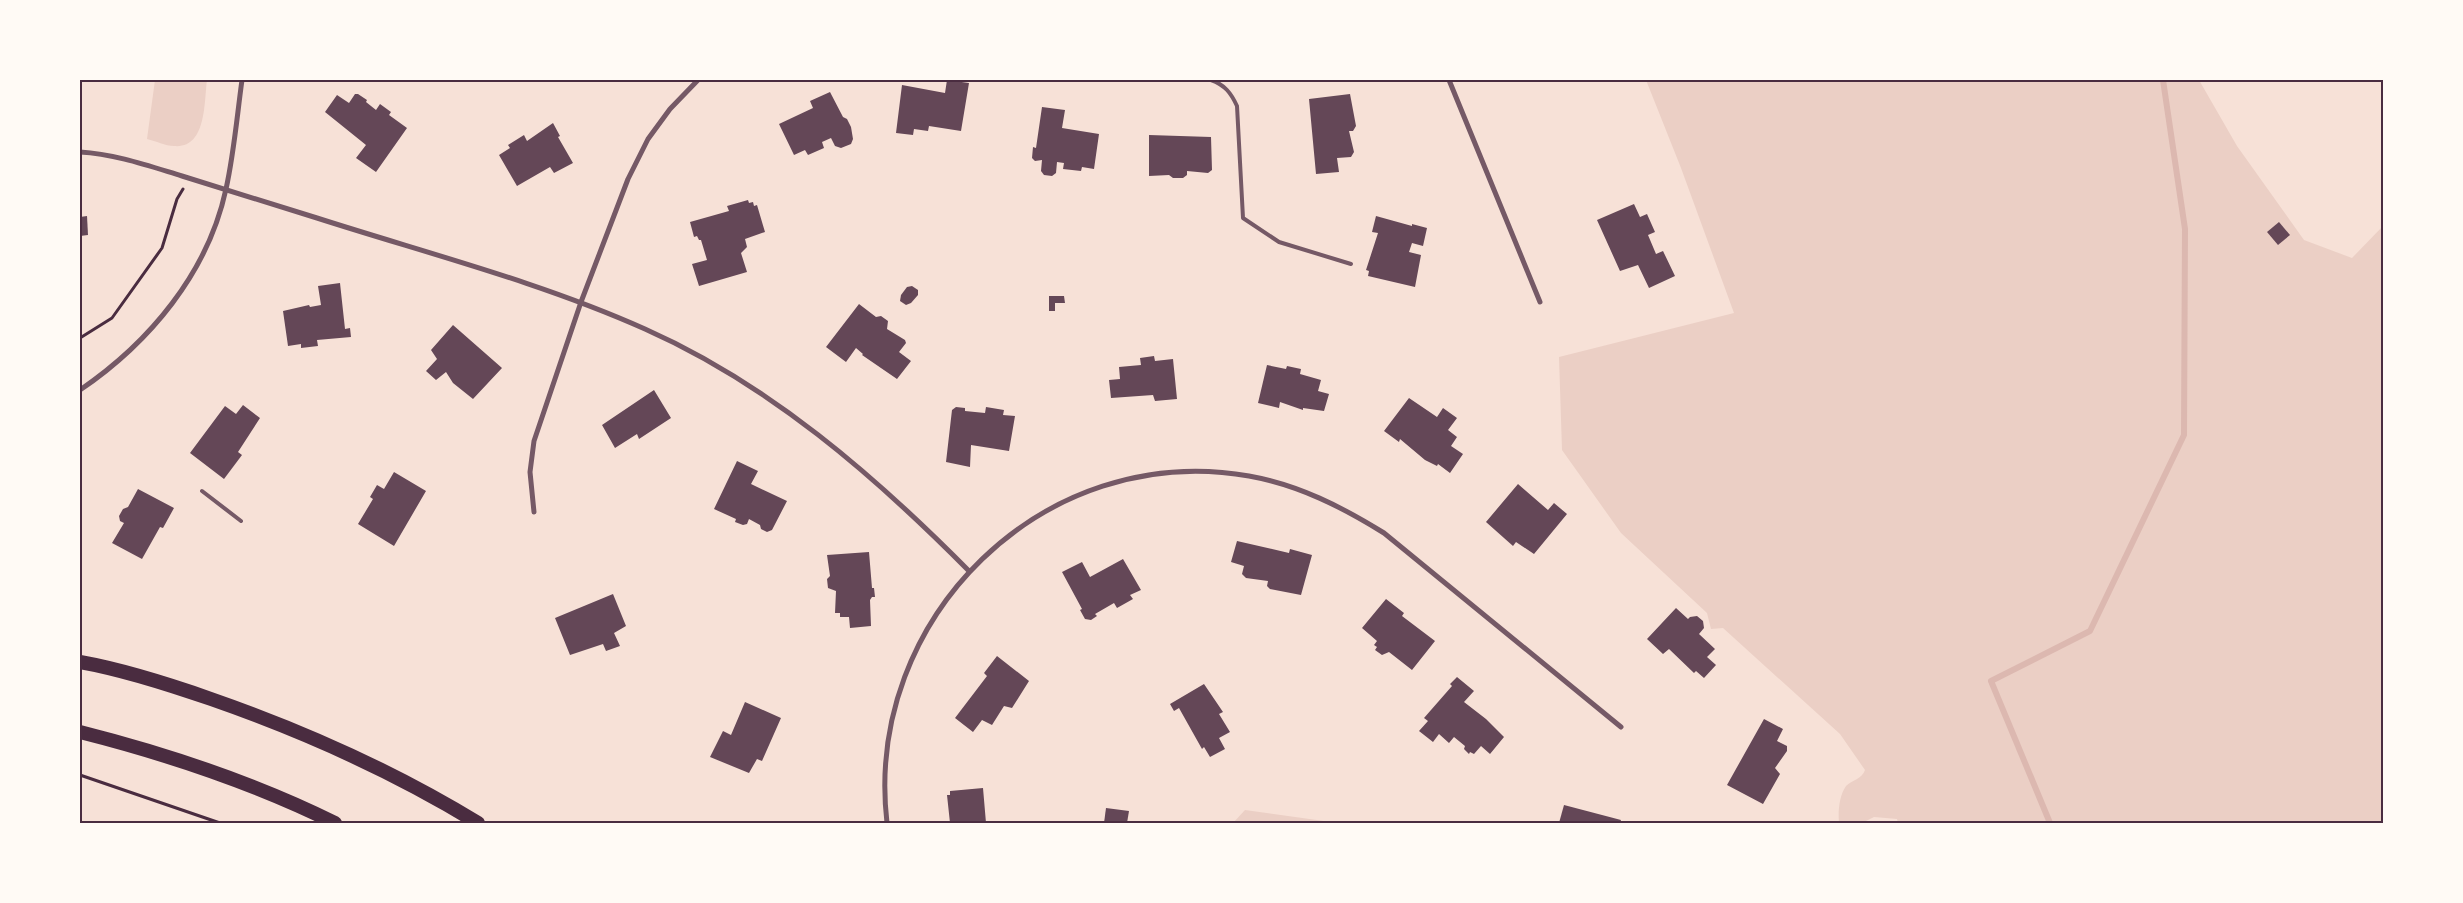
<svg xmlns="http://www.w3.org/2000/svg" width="2463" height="903" viewBox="0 0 2463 903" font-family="'DM Sans',sans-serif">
	<rect width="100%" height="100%" fill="#f7e1d7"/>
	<g fill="#ebcfc5">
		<path d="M155,80H207C204,101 207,149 174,146C165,146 156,141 147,139Z"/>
		<path d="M1646,80H2199L2237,146L2304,240L2352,258L2383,226V823H1898L1897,819L1874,817L1862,823H1839C1838,812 1839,796 1846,786C1852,780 1862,779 1865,770L1840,734L1723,628L1711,629L1707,613L1621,533L1562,450L1559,357L1734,313L1681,168Z"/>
		<polygon points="1245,810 1331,822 1333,823 1233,823"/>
	</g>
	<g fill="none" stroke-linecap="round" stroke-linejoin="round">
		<polyline stroke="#dcb8b0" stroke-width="6" points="2050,823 1991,681 2090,631 2184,435 2185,229 2163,80"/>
	</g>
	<g fill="#644757">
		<polygon points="947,80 969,83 961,131 929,126 928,131 914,129 913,135 896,133 902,85 945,93"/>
		<polygon points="830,92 843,117 847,119 851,127 853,139 851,144 841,148 835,146 831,138 822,142 824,148 808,155 805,150 794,155 779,124 813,108 810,101"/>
		<polygon points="355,94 358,94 367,100 366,102 376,110 380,104 391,112 389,115 407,128 376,172 356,158 366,145 325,112 337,95 349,103"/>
		<polygon points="1350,94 1356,126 1353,131 1349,131 1354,152 1351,157 1337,158 1339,172 1316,174 1309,99"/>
		<polygon points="1042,107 1065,110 1062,128 1099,134 1094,169 1082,167 1081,171 1063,169 1064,163 1057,162 1056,173 1052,176 1044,175 1041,171 1042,160 1035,161 1032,158 1033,147 1036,148"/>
		<polygon points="553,123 560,136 558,137 573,163 554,173 550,167 517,186 499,155 510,148 508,145 524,135 527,141"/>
		<polygon points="1149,135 1211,137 1212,170 1208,173 1187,171 1187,175 1183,178 1173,178 1169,175 1149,176"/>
		<polygon points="748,200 749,203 753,202 754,206 757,205 765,232 745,239 747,247 741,253 747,272 699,286 692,264 707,260 701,240 699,240 697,236 694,237 690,222 729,211 727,206"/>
		<polygon points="1634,204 1640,217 1647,214 1655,232 1648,235 1656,254 1663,251 1675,276 1649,288 1638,265 1620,271 1597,220"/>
		<polygon points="87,216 88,235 80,236 80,217"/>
		<polygon points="1376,216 1412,226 1412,224 1427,228 1423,246 1412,243 1409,252 1421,255 1415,287 1368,276 1369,271 1366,270 1378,233 1372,232"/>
		<polygon points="2279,222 2290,235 2278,245 2267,232"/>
		<polygon points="340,283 345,329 350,328 351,337 317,340 318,346 301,348 301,344 288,346 283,311 309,305 310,307 321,305 318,286"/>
		<polygon points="912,286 918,290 918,295 911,303 906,305 900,301 901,295 907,287"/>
		<polygon points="1049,296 1064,296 1065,303 1055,303 1055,311 1049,311"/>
		<polygon points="859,304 876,317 881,316 888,321 887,329 905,340 906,343 899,352 911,361 897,379 862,355 863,354 856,348 846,362 826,347"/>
		<polygon points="453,325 502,368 473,399 453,383 446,372 436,380 426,371 437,359 431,350"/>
		<polygon points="1154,356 1155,361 1173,359 1177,399 1155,401 1153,395 1111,398 1109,380 1120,379 1119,367 1141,365 1140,358"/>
		<polygon points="1267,365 1286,369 1287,366 1301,369 1300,374 1321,380 1318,391 1329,394 1324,411 1303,408 1303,410 1280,402 1279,408 1258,403"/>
		<polygon points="654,390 671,418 639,439 637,434 615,448 602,425"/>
		<polygon points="1409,398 1437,417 1443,408 1457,418 1448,430 1457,437 1451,446 1463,454 1450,473 1438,464 1437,466 1425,460 1400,439 1399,442 1384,431"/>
		<polygon points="243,405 260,418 238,452 242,455 224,479 190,453 225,406 236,414"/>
		<polygon points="956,407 965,408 965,411 985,413 986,407 1004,410 1003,415 1015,416 1009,451 971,445 970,467 946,462 952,410"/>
		<polygon points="737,461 758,471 751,484 787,501 772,530 767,532 761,529 760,525 749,519 747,524 743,525 735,522 736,519 714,509"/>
		<polygon points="394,472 426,491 394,546 358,524 373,499 370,497 377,485 384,489"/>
		<polygon points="1518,484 1548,510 1554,503 1567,514 1534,554 1516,542 1513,546 1486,522"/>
		<polygon points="138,489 174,508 163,528 160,527 142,559 112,543 124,523 120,521 119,516 123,509 128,507"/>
		<polygon points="1237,541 1289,553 1290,549 1312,555 1301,595 1270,589 1267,586 1268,581 1246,578 1242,574 1244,566 1231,562"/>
		<polygon points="869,552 872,588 874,588 875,597 872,597 870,600 871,626 850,628 849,617 840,617 840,613 835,613 836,591 828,588 827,579 830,576 827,555"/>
		<polygon points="1123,559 1141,590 1130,595 1133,599 1117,608 1114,603 1095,614 1097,616 1091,620 1085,619 1080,610 1082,609 1062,572 1082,562 1090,577"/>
		<polygon points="613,594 626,626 614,633 620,646 606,651 603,644 570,655 555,618"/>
		<polygon points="1386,599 1404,613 1402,616 1435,641 1412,670 1389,652 1382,655 1375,650 1377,647 1374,645 1377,641 1362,628"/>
		<polygon points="1676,608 1688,619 1690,617 1697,616 1703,621 1704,628 1699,634 1715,649 1707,657 1716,665 1704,678 1696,671 1694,673 1669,649 1663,654 1647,639"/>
		<polygon points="997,656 1029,681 1012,708 1004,706 992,725 982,720 973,732 955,718 987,676 984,673"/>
		<polygon points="1457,677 1474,691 1464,702 1486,719 1504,737 1490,754 1481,746 1474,754 1470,752 1469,754 1464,749 1465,746 1454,737 1449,743 1439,734 1433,742 1419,731 1428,721 1424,718 1452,686 1450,684"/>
		<polygon points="1204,684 1223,712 1219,714 1230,732 1219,738 1225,749 1210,757 1204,747 1202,749 1179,708 1174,711 1170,704"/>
		<polygon points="745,702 781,718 762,761 757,759 749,773 710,757 723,731 731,735"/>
		<polygon points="1764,719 1783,729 1777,741 1787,746 1787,751 1775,768 1780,774 1763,804 1727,785"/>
		<polygon points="983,788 986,823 950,823 947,795 950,795 950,791"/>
		<polygon points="1564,805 1621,820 1620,823 1559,823"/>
		<polygon points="1106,808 1129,811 1127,823 1104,823"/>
	</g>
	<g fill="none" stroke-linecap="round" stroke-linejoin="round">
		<g stroke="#4a2c40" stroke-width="3">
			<polyline points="80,338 112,318 162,248 177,199 183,189"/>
			<polyline points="80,775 220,823"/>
		</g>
		<g stroke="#755966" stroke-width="4">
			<path d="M1211,80C1225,85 1231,93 1237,106L1243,218L1279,242L1351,264"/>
			<polyline points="202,491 241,521"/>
		</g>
		<g stroke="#755966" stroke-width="5">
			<polyline points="1449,80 1540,302"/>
			<path d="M80,152C115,154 149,166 182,176C227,190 272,204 317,218C426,253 540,282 645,329C769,384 874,475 969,571"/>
			<path d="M80,390C149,343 208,273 226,189C234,153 237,116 242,80"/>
			<polyline points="534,512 530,472 534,441 581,302 628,179 648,139 670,109 698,80"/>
			<path d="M887,823C863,618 1044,440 1249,476C1299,485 1342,507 1384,533L1621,727"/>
		</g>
		<g stroke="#4a2c40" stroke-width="14">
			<path d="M80,662C125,670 168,684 211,699C306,732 391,770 478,823"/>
			<path d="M80,732C167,754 254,783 335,823"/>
		</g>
	</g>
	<rect width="2463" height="903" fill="none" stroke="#fffaf5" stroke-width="162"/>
	<rect x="81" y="81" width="2301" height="741" fill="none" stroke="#4a2c40" stroke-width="2"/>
</svg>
